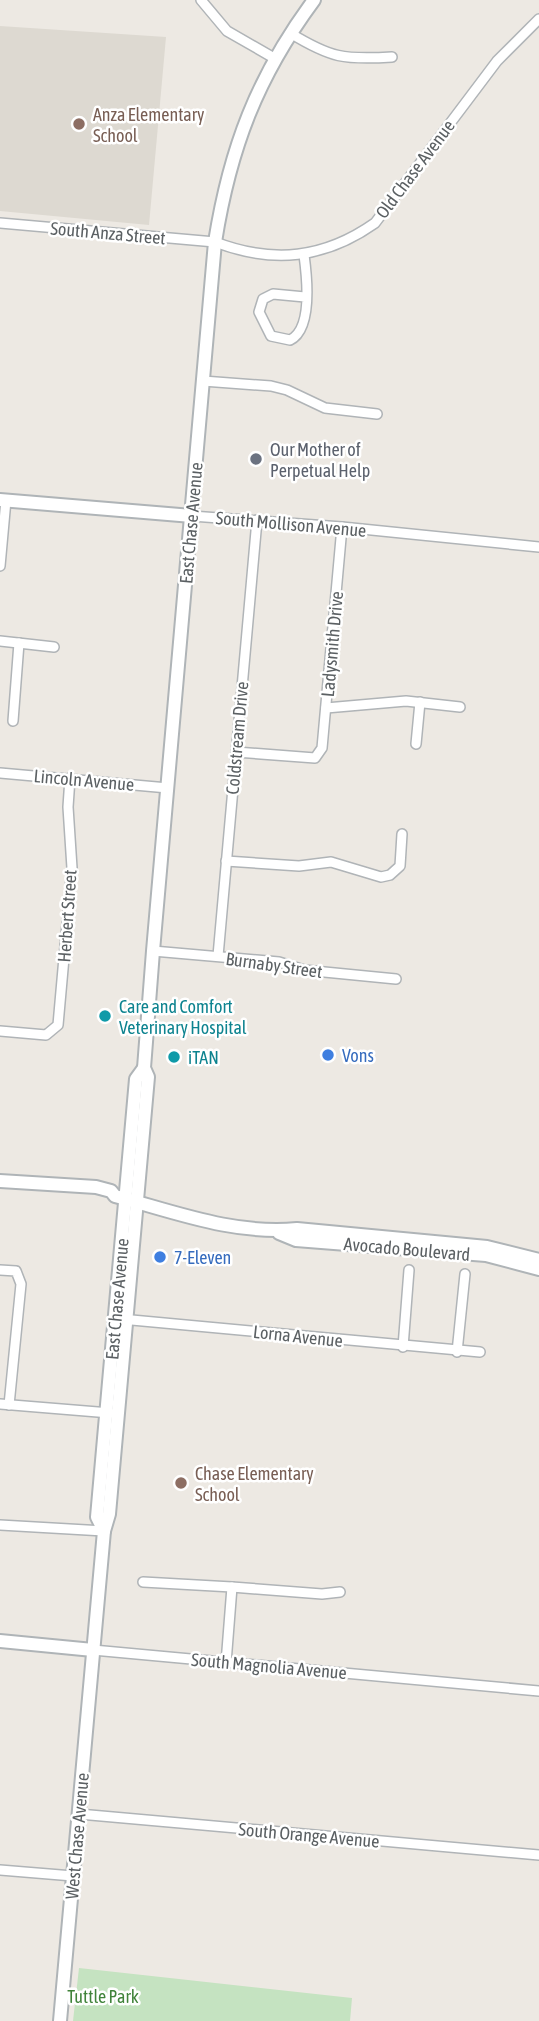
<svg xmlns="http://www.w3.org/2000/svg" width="539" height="2021" viewBox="0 0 539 2021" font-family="'Asap Condensed',sans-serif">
	<rect width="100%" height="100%" fill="#ede9e3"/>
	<polygon fill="#ddd9d1" points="0,26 166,37 149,225 0,211"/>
	<polygon fill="#c5e3c1" points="79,1968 352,1998 350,2021 73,2021"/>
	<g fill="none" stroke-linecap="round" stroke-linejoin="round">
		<defs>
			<g id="minor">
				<polyline points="201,0 227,31 274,58"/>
				<path d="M290,33C331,58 344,60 392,57"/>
				<path d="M0,223L215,242C273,264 324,259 375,223L497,61L539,19"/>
				<path d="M304,255C307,277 313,329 290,340L271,336L259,312L263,299L273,294L305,297"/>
				<polyline points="203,381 271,386 287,390 325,408 377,414"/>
				<polyline points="192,516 342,527 539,547"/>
				<polyline points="0,566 6,500"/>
				<polyline points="0,641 54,647"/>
				<polyline points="326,708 406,701 460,707"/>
				<polyline points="13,721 19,643"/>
				<polyline points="416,744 420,702"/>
				<polyline points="236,752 315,758 322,748 342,527"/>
				<polyline points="0,773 168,788"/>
				<polyline points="226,861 299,866 331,862 381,877 390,875 400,866 402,834"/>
				<polyline points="153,951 279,962 304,970 396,979"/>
				<polyline points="218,956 257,520"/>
				<polyline points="0,1031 46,1035 58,1025 72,868 68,807 70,778"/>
				<polyline points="0,1270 16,1271 21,1284 9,1405"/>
				<polyline points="121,1319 480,1352"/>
				<polyline points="403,1347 409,1270"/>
				<polyline points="457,1352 465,1274"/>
				<polyline points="0,1404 110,1413"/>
				<polyline points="0,1525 104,1531"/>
				<polyline points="143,1582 232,1587 226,1663"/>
				<polyline points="232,1587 322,1594 340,1592"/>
				<polyline points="93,1650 539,1691"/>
				<polyline points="79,1814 539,1855"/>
				<polyline points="0,1870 73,1876"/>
			</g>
			<g id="secondary">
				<polyline points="0,500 192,516"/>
				<path d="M0,1181L96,1187L111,1191L115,1196C175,1212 234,1235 297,1229L487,1247L539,1260"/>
				<polyline points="279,1233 296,1240 486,1255 539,1269"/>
				<polyline points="104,1531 97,1517 136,1079 144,1068"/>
				<polyline points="0,1641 93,1650"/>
				<path d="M60,2021L104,1531L109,1514L148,1077L144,1068L153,951L215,242C230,148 257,77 314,0"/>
			</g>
		</defs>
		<use href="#minor" stroke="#b0b4b7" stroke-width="12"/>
		<use href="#secondary" stroke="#afb4b7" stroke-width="16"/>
		<use href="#minor" stroke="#fff" stroke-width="9"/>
		<use href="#secondary" stroke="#fff" stroke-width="12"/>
	</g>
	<g fill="#8d6e63" stroke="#fff" stroke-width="2.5">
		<circle cx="79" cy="124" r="7"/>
		<circle cx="181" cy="1483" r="7"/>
	</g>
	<circle fill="#6b7280" stroke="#fff" stroke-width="2.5" cx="256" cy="459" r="7"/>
	<g fill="#0f9aa8" stroke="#fff" stroke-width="2.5">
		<circle cx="105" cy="1016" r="7"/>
		<circle cx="174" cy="1057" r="7"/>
	</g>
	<g fill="#3f7fe0" stroke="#fff" stroke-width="2.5">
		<circle cx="328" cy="1055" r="7"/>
		<circle cx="160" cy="1257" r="7"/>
	</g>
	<g text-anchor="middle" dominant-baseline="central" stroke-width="5" stroke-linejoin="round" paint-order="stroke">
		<g font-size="18" fill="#785e54" stroke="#fff" text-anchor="start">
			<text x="93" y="114">Anza Elementary<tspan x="93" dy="21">School</tspan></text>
			<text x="195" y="1473">Chase Elementary<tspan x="195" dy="21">School</tspan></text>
		</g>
		<g font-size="18" fill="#5b6063" stroke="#fff">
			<text transform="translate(415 169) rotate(-53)">Old Chase Avenue</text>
			<text transform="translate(108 233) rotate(5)">South Anza Street</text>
			<text transform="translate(191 523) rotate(-85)">East Chase Avenue</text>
			<text transform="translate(291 524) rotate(5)">South Mollison Avenue</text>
			<text transform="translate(332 644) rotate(-85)">Ladysmith Drive</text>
			<text transform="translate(237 738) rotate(-85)">Coldstream Drive</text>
			<text transform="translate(84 780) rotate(5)">Lincoln Avenue</text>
			<text transform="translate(67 916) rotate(-86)">Herbert Street</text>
			<text transform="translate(274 965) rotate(8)">Burnaby Street</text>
			<text transform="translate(407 1249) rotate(5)">Avocado Boulevard</text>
			<text transform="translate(117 1299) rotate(-85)">East Chase Avenue</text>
			<text transform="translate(298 1336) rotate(6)">Lorna Avenue</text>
			<text transform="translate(269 1666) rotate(5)">South Magnolia Avenue</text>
			<text transform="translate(309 1835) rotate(5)">South Orange Avenue</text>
			<text transform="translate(77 1836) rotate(-85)">West Chase Avenue</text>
		</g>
		<g font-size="18" fill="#5b616d" stroke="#fff" text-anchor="start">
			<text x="270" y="449">Our Mother of<tspan x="270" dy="21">Perpetual Help</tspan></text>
		</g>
		<g font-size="18" fill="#0d838f" stroke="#fff" text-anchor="start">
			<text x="119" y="1006">Care and Comfort<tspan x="119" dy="21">Veterinary Hospital</tspan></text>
			<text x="188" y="1057">iTAN</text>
		</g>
		<g font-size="18" fill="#366cbe" stroke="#fff" text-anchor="start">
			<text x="342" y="1055">Vons</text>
			<text x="174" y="1257">7-Eleven</text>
		</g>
		<g font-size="18" fill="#40833a" stroke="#fff">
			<text x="103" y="1996">Tuttle Park</text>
		</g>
	</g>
</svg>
